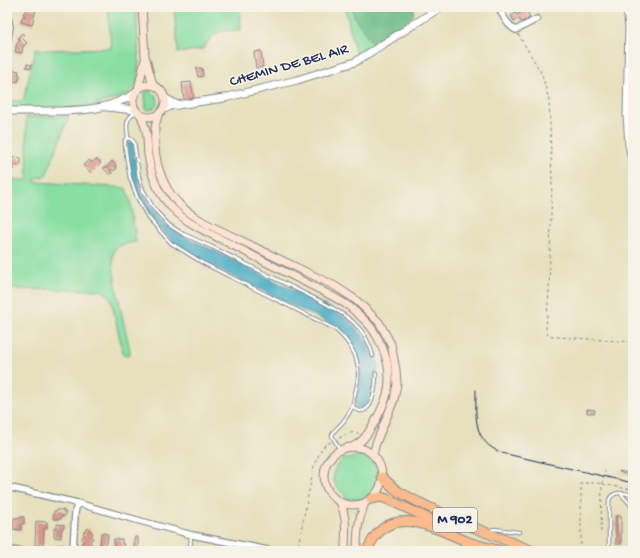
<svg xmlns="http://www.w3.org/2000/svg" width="640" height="558" viewBox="0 0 640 558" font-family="'Gochi Hand',sans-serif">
	<rect width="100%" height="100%" fill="#f7f3e8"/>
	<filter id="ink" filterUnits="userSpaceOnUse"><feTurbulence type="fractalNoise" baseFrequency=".025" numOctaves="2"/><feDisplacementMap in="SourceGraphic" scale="8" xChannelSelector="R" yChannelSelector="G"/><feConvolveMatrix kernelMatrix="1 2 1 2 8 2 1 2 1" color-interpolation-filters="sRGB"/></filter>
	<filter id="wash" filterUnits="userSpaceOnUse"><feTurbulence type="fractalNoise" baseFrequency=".012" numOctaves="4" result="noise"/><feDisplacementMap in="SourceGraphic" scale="16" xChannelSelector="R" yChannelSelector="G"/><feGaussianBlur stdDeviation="0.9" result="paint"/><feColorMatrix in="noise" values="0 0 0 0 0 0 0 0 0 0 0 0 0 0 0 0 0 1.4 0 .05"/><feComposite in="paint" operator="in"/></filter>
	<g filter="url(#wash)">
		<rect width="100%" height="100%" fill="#e6e0bc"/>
		<g fill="#88dea1" stroke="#528680">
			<polygon points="108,7 136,7 139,62 137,79 136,85 127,95 123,97 89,106 65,109 7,110 7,101 23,101 36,48 44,50 111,48"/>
			<path d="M174,7H239L241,30C218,31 216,29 203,49L178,53Z"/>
			<polygon points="345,7 352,7 355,18 373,44 356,55"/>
			<path d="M149,91C162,95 160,110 146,110L145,92Z"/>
			<path d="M69,116L46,176L36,178L34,181L38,182L126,188L131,204L136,242C129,243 118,244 114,251C108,262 127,335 130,351V353L127,355H124L123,353L111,299L103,290L7,289V179L28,180L26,117Z"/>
			<path d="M357,454C389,459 383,506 347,499C344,493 341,492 337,487C331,479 333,465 343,460C345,459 349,459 352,458C354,457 355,455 357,454Z"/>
		</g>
		<polygon fill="#6ebd87" stroke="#447672" points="352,7 408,7 414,10 413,17 373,44 355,18"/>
		<path fill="#42a9c2" stroke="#2e6c90" d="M129,142H132L133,144C136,170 138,190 155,212C170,233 191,239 213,250C249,268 286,286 322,304C346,317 365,328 371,356H375L379,365L377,373L374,374C374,385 373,397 366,406L360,408L356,407C354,398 359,390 360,382C364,359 351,338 333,325L219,270C206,263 192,256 180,247C156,228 136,202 130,172C129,163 128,153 127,144Z"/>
		<g id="blocks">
			<g fill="#da958d">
				<polygon points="27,7 36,9 32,25 21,22 23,16 25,17 25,15 23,14 24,12 26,13"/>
				<polygon points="535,7 544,7 537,11"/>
				<polygon points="526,10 530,17 527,19 528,20 526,21 525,20 521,22 519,18 514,21 511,16 516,13 517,15"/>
				<polygon points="22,33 24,35 22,38 27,43 23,46 22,53 15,52 17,43 18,43 20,40 18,38"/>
				<polygon points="261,51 263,67 256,68 254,52"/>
				<polygon points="27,64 32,65 31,68 26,67"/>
				<polygon points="196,68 202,68 203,76 198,77"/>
				<polygon points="13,70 19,71 18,74 20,75 18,82 11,81"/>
				<polygon points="191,82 194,99 184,100 182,83"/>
				<polygon points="7,135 11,135 10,144 7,144"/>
				<polygon points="14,157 21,158 21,165 14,165 14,169 7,169 8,158 14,158"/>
				<polygon points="96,159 101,163 91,173 83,165 89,160 92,163"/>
				<polygon points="112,161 116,165 115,166 117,168 114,171 112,169 110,171 112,173 110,175 103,168 105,167 106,168"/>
				<polygon points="587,409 595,410 595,413 587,413"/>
				<polygon points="619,471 628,473 627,475 619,472"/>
				<polygon points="57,510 64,510 63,512 66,512 65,516 61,516 61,519 53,519 54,511 57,511"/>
				<rect x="616" y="516" width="5" height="28"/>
				<polygon points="21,517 24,517 24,524 21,524 21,530 13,529 14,518 21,518"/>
				<polygon points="36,521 47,522 47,528 44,528 43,545 35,545"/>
				<polygon points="57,524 64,525 64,528 62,528 62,531 61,531 61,538 54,537 54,528 57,528"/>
				<polygon points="88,528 93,534 91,536 93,538 90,542 93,545 87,551 81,544 84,541 82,539 82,537 85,535 83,533"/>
				<polygon points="101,533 105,533 105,534 108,534 107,543 105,543 105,546 100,546"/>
				<polygon points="135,537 138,537 138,551 134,551"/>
				<polygon points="114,539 122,539 122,544 124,544 124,551 116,551 116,550 114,550"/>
				<polygon points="57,545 65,545 64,551 57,551"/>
				<polygon points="225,545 229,546 229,551 225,551"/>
				<rect x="13" y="547" width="7" height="4"/>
			</g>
		</g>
	</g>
	<g filter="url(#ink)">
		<use href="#blocks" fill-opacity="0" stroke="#80888d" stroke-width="1"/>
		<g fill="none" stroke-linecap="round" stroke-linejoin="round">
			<defs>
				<g id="service">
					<path d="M128,138C127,126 124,120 136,112"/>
					<path d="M373,356C366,326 345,314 320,301L212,247L183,234L169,225L154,209L143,190L139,177L134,142L131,139L128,138L125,140V146L127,160L130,178L137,197L147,216L160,231L171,243L203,263L335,329C352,344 362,361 357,385C356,392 353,399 353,406C355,409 357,411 361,411C374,410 376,383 376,373"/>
					<path d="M340,450L332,436C333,430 338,428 342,423C347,418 349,412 353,406"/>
					<polyline points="621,494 631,505 633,511"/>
					<polyline points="488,531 494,529 519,532"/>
					<polyline points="190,551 191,536"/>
					<polyline points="463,551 461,549 464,542"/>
					<path d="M609,551V500C613,490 625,493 633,495"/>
				</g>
				<g id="minor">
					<path d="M498,7C503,15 507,26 516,30L537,19"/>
					<polyline points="7,15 10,27 7,43"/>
					<polyline points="7,487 77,503 133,519 192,535 273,551"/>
					<polyline points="73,551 75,513 77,503"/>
				</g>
				<g id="tertiary">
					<polyline points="627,7 629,28 627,114 629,145 633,162"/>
					<polyline points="165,98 177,105"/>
					<polyline points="107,107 135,110"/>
					<polyline points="164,109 170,106 224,98 297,80 355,62 441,7"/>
					<path d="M7,111C25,111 42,111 60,111C87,110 110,109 134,94"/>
				</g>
				<g id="secondary">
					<polyline points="142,7 145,56 153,85"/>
					<circle cx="149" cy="101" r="16"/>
					<polyline points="138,89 145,60"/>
					<path d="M141,115C142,119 144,123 145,127C148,136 147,146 148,155C153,190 168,211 199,228L330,295C337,299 345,303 351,308C357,313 369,324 373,330C385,348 393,373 387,394C385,403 380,412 376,420C369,431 365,441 352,447"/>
					<path d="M158,115C157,120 155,125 155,130C153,157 160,185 180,205C187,212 196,217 205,223L335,286L356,300L379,322L391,344L396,370L397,384L394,400L376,443L373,455"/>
					<circle cx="353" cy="476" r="29"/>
					<path d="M340,502C348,520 345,531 345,551"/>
					<path d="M357,551C357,534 358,519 365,503"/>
				</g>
				<g id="trunk">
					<polyline points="382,477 396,490 418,502 465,524 533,551"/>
					<polyline points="371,499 381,497 387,499 449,528"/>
					<path d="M367,551C388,499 435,529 471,543C480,546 491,548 501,551"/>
				</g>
			</defs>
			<use href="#service" stroke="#80888d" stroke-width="4.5"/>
			<use href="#minor" stroke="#80888d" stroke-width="8"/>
			<use href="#tertiary" stroke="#80888d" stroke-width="9"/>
			<use href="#secondary" stroke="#80888d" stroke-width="9"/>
			<use href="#trunk" stroke="#80888d" stroke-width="11"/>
			<g stroke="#80888d" stroke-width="1" stroke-dasharray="3 3" stroke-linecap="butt">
				<polyline points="518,34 542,74 549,100 552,180 549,291 546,328 548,335 558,337 633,342"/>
				<path d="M339,438C346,435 352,430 360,434"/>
				<polyline points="601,532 602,483 605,471"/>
				<polyline points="297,551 314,466 320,452 325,445 331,442"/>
				<polyline points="581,551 581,483 597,483 633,490"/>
			</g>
			<use href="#service" stroke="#fff" stroke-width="2.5"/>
			<use href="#minor" stroke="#fff" stroke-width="5.5"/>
			<use href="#tertiary" stroke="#fff" stroke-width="7"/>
			<use href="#secondary" stroke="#fde4d1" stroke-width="7"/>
			<use href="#trunk" stroke="#fbbb8c" stroke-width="9"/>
			<path stroke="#1b2f5e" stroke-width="1" d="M476,390C476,417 472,441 502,453L633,483"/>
		</g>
	</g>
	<g text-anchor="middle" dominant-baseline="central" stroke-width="3.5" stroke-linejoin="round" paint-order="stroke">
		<rect fill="#f7f3e8" stroke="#5d6a87" stroke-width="1" x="433" y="508" width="44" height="24" rx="3"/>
		<g font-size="14" font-weight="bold" fill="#1b2f5e">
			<text x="455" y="520">M 902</text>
		</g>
		<g font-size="15" fill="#1b2f5e" stroke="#f7f3e8">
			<text transform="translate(289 66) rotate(-16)">CHEMIN DE BEL AIR</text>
		</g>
	</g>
	<rect width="640" height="558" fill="none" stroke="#f7f3e8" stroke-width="24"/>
</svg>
